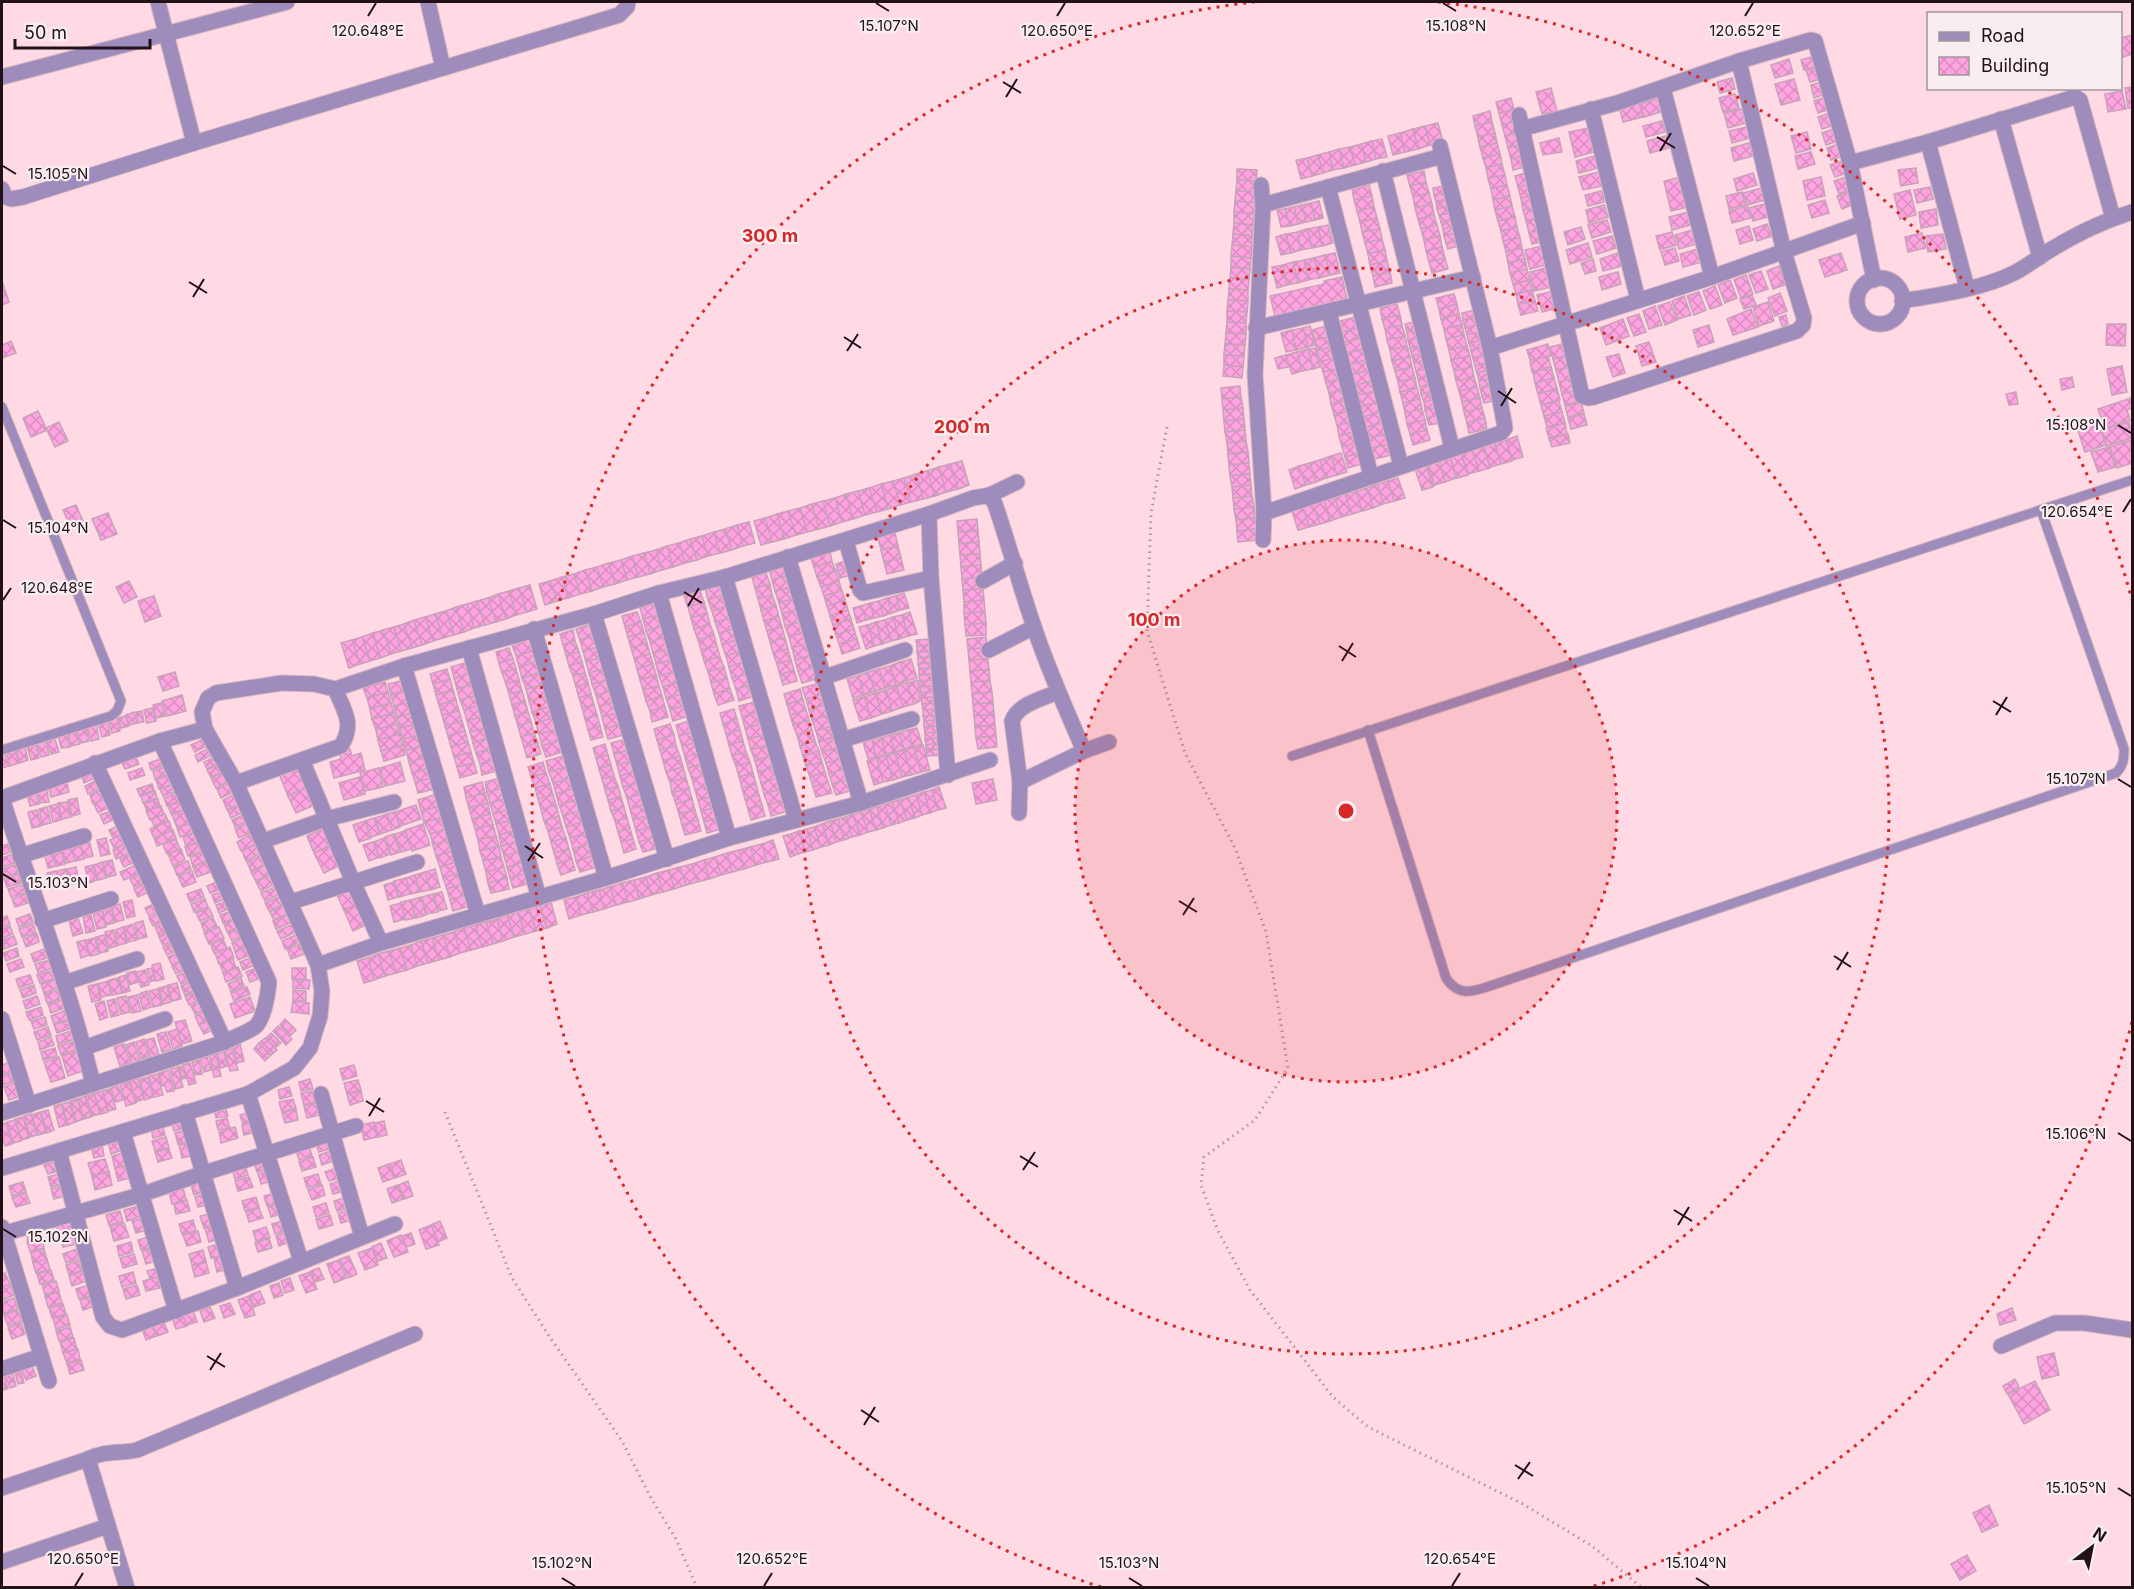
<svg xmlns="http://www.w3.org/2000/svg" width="2134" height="1589" viewBox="0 0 2134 1589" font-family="Inter,sans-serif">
	<defs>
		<pattern id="building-cross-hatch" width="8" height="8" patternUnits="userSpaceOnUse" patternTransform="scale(1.5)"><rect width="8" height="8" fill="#fea5e1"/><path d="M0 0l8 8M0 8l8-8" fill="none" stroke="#d98dc0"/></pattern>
	</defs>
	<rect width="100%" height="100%" fill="#ffd9e3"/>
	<g fill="url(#building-cross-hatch)" stroke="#c8a2ba" stroke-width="1.5">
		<polygon points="2132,35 2132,54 2123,57 2120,38"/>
		<polygon points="1818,55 1821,65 1804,70 1801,60"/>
		<polygon points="1789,59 1793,73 1775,78 1771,65"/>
		<polygon points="1821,66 1825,78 1810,82 1806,70"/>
		<polygon points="1732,78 1735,89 1720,93 1717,82"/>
		<polygon points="1794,79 1800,100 1781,105 1775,84"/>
		<polygon points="1826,81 1829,93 1814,98 1811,85"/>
		<polygon points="2132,87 2132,108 2128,108 2125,88"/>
		<polygon points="1551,88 1557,111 1542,114 1536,92"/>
		<polygon points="2122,91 2126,109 2108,112 2105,94"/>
		<polygon points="1735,94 1739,108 1723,112 1719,98"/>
		<polygon points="1829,96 1833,108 1818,113 1814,101"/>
		<polygon points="1511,98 1514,110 1499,113 1496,102"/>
		<polygon points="1660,98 1664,111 1644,117 1640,104"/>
		<polygon points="1639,101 1643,117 1623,122 1619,107"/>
		<polygon points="1742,109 1746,123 1728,128 1724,113"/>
		<polygon points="1514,110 1517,121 1502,125 1499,113"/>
		<polygon points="1490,111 1492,122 1475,126 1473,116"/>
		<polygon points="1833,112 1837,124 1822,129 1818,117"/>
		<polygon points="1517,121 1520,132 1505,136 1502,125"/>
		<polygon points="1662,121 1665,132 1646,137 1643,126"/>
		<polygon points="1492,122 1495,133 1478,137 1475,126"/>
		<polygon points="1438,123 1443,142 1430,145 1425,126"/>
		<polygon points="1425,126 1430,145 1418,149 1413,129"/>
		<polygon points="1747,127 1750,138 1732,143 1729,131"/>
		<polygon points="1589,128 1594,152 1575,157 1569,132"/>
		<polygon points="1837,128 1841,140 1826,145 1822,133"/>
		<polygon points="1413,129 1418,149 1405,152 1400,133"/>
		<polygon points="1520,132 1523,144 1508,148 1505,136"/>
		<polygon points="1807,132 1811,149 1796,153 1791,136"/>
		<polygon points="1400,133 1405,152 1393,155 1388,136"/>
		<polygon points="1495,133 1497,143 1480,147 1478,137"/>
		<polygon points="1666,136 1669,148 1650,153 1647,141"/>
		<polygon points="1559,138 1562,152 1543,155 1540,143"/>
		<polygon points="1382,139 1387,157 1376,159 1372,141"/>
		<polygon points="1372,141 1376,159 1366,162 1361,144"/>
		<polygon points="1497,143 1500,154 1483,158 1480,147"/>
		<polygon points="1749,143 1753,156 1734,161 1731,148"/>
		<polygon points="1841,143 1846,155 1831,160 1827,148"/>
		<polygon points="1361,144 1366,162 1355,165 1350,147"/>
		<polygon points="1523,144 1526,155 1511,159 1508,148"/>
		<polygon points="1350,147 1355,165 1344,168 1339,149"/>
		<polygon points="1339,149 1344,168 1333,170 1329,152"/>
		<polygon points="1329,152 1333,170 1323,173 1318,155"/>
		<polygon points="1811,152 1815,164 1798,169 1795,156"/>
		<polygon points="1500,154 1502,164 1486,168 1483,158"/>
		<polygon points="1318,155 1323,173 1312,176 1307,158"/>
		<polygon points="1526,155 1529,166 1513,170 1511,159"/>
		<polygon points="1595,156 1598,168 1579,173 1576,161"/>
		<polygon points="1307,158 1312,176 1301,179 1296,160"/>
		<polygon points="1845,160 1849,172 1835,177 1830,165"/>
		<polygon points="1502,164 1505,175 1488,178 1486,168"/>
		<polygon points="1916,168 1918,183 1901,186 1898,170"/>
		<polygon points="1237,169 1257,170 1256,181 1237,180"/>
		<polygon points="1424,171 1426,182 1410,186 1407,175"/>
		<polygon points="1529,172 1532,184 1518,187 1515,176"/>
		<polygon points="1599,172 1602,186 1583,190 1579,177"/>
		<polygon points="1753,173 1757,185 1737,191 1734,179"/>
		<polygon points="1505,175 1507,185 1491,189 1488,178"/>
		<polygon points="1849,176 1853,189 1839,194 1834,181"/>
		<polygon points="1682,177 1688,207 1671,211 1664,181"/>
		<polygon points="1821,177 1825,196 1807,200 1803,181"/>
		<polygon points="1237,180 1256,181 1256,192 1236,191"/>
		<polygon points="1426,182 1429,193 1413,197 1410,186"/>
		<polygon points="1532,184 1535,195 1521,198 1518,187"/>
		<polygon points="1369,185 1372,196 1354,200 1352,189"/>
		<polygon points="1507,185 1510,196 1493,200 1491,189"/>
		<polygon points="1443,186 1445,193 1434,195 1433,188"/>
		<polygon points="1930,187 1933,199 1917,203 1914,190"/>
		<polygon points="1762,188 1765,200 1747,205 1743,193"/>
		<polygon points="1910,190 1916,215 1900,219 1894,194"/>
		<polygon points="1236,191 1256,192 1255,203 1235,201"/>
		<polygon points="1602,191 1604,202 1588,206 1585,195"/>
		<polygon points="1852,191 1856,203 1842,209 1837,196"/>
		<polygon points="1742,192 1745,205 1729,209 1726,196"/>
		<polygon points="1429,193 1432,204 1415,208 1413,197"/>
		<polygon points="1445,193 1447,199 1436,202 1434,195"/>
		<polygon points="1535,195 1538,207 1523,210 1521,198"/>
		<polygon points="1372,196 1374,207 1357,211 1354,200"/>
		<polygon points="1510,196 1512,206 1495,210 1493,200"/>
		<polygon points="1447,199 1448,206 1437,209 1436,202"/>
		<polygon points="1825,200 1829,213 1812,218 1808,205"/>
		<polygon points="1235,201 1255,203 1254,214 1234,212"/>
		<polygon points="1319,201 1323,218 1315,220 1311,203"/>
		<polygon points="1311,203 1315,220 1306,222 1302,205"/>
		<polygon points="1768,203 1771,216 1753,221 1749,208"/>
		<polygon points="1432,204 1434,215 1418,219 1415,208"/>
		<polygon points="1302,205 1306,222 1298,224 1294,207"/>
		<polygon points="1604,205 1608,217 1589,223 1586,210"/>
		<polygon points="1448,206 1450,213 1439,215 1437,209"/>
		<polygon points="1512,206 1515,217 1498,221 1495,210"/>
		<polygon points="1747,206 1751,218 1732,223 1729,211"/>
		<polygon points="1294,207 1298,224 1290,226 1285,209"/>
		<polygon points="1374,207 1377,218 1360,222 1357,211"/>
		<polygon points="1538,207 1541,218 1526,221 1523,210"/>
		<polygon points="1285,209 1290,226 1281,227 1277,210"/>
		<polygon points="1936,209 1938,225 1921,228 1919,212"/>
		<polygon points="1234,212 1254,214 1253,225 1234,223"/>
		<polygon points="1688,212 1691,225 1672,230 1669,217"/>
		<polygon points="1450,213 1452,220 1441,222 1439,215"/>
		<polygon points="1434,215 1437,225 1421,229 1418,219"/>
		<polygon points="1515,217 1517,227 1501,231 1498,221"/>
		<polygon points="1377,218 1380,229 1362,232 1360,222"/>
		<polygon points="1541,218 1544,229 1529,233 1526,221"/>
		<polygon points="1452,220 1453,226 1443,229 1441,222"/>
		<polygon points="1607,220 1611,232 1592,238 1588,225"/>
		<polygon points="1234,223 1253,225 1252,236 1233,234"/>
		<polygon points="1767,224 1772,236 1757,241 1753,229"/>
		<polygon points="1328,225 1333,243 1322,246 1318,227"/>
		<polygon points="1437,225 1440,236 1424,240 1421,229"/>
		<polygon points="1453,226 1455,233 1444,236 1443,229"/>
		<polygon points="1749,226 1753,240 1740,244 1736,230"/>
		<polygon points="1318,227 1322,246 1312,248 1307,229"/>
		<polygon points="1517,227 1520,238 1503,241 1501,231"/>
		<polygon points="1581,227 1585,239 1568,245 1564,232"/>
		<polygon points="1307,229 1312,248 1301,250 1297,232"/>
		<polygon points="1380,229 1382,239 1365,243 1362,232"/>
		<polygon points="1544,229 1546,241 1532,244 1529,233"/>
		<polygon points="1692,230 1696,244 1679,249 1675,235"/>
		<polygon points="1297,232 1301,250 1291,253 1286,234"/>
		<polygon points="1672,232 1676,245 1660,250 1656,236"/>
		<polygon points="1455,233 1457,240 1446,243 1444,236"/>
		<polygon points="1922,233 1926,248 1908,252 1905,237"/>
		<polygon points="1233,234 1252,236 1252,247 1232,245"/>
		<polygon points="1286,234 1291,253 1281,255 1276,237"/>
		<polygon points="1943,234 1946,249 1928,252 1926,236"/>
		<polygon points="1440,236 1442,247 1426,251 1424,240"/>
		<polygon points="1612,236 1616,248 1597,254 1593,241"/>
		<polygon points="1520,238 1522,248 1506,252 1503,241"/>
		<polygon points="1382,239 1385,250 1368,254 1365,243"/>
		<polygon points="1457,240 1458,246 1448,249 1446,243"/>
		<polygon points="1588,243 1592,257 1570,264 1566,250"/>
		<polygon points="1232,245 1252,247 1251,258 1231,256"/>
		<polygon points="1542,246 1546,265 1530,269 1525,250"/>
		<polygon points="1442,247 1445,258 1429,262 1426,251"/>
		<polygon points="1522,248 1525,259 1508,263 1506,252"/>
		<polygon points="1675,248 1679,261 1665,265 1661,252"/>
		<polygon points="1698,249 1702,262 1683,267 1680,254"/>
		<polygon points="1385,250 1387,261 1370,265 1368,254"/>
		<polygon points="1335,253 1340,273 1330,275 1325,255"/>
		<polygon points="1618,253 1622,266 1603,271 1600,259"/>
		<polygon points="1841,253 1847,270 1825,277 1819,260"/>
		<polygon points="1325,255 1330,275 1319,278 1314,258"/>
		<polygon points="1231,256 1251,258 1250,269 1231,267"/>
		<polygon points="1314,258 1319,278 1308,280 1304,260"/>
		<polygon points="1445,258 1448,269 1432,273 1429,262"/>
		<polygon points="1525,259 1527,269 1510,273 1508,263"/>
		<polygon points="1593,259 1596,271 1585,274 1581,263"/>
		<polygon points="1304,260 1308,280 1298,283 1293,262"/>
		<polygon points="1387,261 1390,272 1373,276 1370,265"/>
		<polygon points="1293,262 1298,283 1287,285 1283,265"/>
		<polygon points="1283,265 1287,285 1277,288 1272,267"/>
		<polygon points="1779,266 1785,285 1773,289 1767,271"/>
		<polygon points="1231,267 1250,269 1249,279 1230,278"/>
		<polygon points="1546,268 1551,287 1534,291 1530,272"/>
		<polygon points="1527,269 1530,280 1513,284 1510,273"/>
		<polygon points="1761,271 1768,289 1756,293 1749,275"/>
		<polygon points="1390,272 1392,283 1375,287 1373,276"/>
		<polygon points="1618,272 1621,284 1602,290 1599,277"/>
		<polygon points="1746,275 1753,294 1741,298 1734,280"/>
		<polygon points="1342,277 1347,300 1275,316 1270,296 1324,284 1324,281"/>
		<polygon points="1230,278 1249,279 1248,290 1229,289"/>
		<polygon points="1530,280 1532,290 1516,294 1513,284"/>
		<polygon points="1730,280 1737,298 1725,303 1718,285"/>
		<polygon points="2,281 9,302 2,305"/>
		<polygon points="1715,286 1722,305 1710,309 1703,291"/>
		<polygon points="1229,289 1248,290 1248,301 1228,300"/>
		<polygon points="1532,290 1535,301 1518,304 1516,294"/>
		<polygon points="1554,291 1558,308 1542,312 1537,295"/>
		<polygon points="1699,292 1706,310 1694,315 1687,296"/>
		<polygon points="1780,293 1787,311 1775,316 1768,298"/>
		<polygon points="1454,294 1457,304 1439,309 1436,298"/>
		<polygon points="1752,295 1756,305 1744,309 1740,299"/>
		<polygon points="1684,296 1691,315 1678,319 1672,301"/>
		<polygon points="1228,300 1248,301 1247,312 1227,311"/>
		<polygon points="1535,301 1538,311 1521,315 1518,304"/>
		<polygon points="1670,302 1677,320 1665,325 1658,306"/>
		<polygon points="1768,302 1774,321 1759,326 1753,307"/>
		<polygon points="1397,304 1400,315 1382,319 1380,308"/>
		<polygon points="1457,304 1459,314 1441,319 1439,309"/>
		<polygon points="1655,306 1662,325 1649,329 1643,311"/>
		<polygon points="1751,309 1758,327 1733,335 1727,319"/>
		<polygon points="1475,310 1477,317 1463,320 1462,313"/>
		<polygon points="1227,311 1247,312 1246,323 1227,322"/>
		<polygon points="1459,314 1462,325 1444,329 1441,319"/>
		<polygon points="1639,314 1646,332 1634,336 1627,318"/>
		<polygon points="1400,315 1402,325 1385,329 1382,319"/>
		<polygon points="1786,315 1788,324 1782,326 1779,317"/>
		<polygon points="1356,317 1359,328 1339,333 1336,322"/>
		<polygon points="1477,317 1479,325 1465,328 1463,320"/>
		<polygon points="1623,319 1629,336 1606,345 1600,328"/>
		<polygon points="1418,321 1420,329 1407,332 1405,324"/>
		<polygon points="1227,322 1246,323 1246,334 1226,333"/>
		<polygon points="2107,324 2126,324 2125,346 2106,345"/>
		<polygon points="1330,325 1333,336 1315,340 1312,330"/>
		<polygon points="1402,325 1405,336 1387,340 1385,329"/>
		<polygon points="1462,325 1464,335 1446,339 1444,329"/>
		<polygon points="1479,325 1480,332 1467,335 1465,328"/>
		<polygon points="1709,325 1714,342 1698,347 1693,330"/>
		<polygon points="1310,326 1315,345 1308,347 1303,328"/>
		<polygon points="1303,328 1308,347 1296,350 1292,330"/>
		<polygon points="1359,328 1361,338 1341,343 1339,333"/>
		<polygon points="1420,329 1422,337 1408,340 1407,332"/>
		<polygon points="1292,330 1296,350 1286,352 1281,333"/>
		<polygon points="1480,332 1482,340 1469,343 1467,335"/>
		<polygon points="1226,333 1246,334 1245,345 1225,344"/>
		<polygon points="1464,335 1467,346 1449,350 1446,339"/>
		<polygon points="1333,336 1335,346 1317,351 1315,340"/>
		<polygon points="1405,336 1407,346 1390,350 1387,340"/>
		<polygon points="1422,337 1423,345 1410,348 1408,340"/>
		<polygon points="1361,338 1364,349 1344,354 1341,343"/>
		<polygon points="1482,340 1484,347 1471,350 1469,343"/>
		<polygon points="11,341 16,353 2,358 2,345"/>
		<polygon points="1649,342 1656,362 1642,366 1636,346"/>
		<polygon points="1566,343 1569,355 1553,359 1550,347"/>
		<polygon points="1225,344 1245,345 1244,356 1224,355"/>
		<polygon points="1548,344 1551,356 1530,360 1527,350"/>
		<polygon points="1423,345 1425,353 1412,356 1410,348"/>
		<polygon points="1335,346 1338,357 1320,362 1317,351"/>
		<polygon points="1407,346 1410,357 1392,361 1390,350"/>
		<polygon points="1467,346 1470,356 1451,360 1449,350"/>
		<polygon points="1484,347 1486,355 1473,358 1471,350"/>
		<polygon points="1315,348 1320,367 1313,369 1308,349"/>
		<polygon points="1308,349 1313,369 1302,371 1297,352"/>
		<polygon points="1364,349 1367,360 1347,365 1344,354"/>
		<polygon points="1297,352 1302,371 1292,374 1286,355"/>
		<polygon points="1425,353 1427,360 1414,363 1412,356"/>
		<polygon points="1619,354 1625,373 1613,377 1606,357"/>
		<polygon points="1224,355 1244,356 1243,367 1224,365"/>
		<polygon points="1286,355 1289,367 1278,369 1275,358"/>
		<polygon points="1486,355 1488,363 1475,366 1473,358"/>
		<polygon points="1569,355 1572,366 1556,370 1553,359"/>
		<polygon points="1470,356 1472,367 1454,371 1451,360"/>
		<polygon points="1548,356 1551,367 1532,372 1530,361"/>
		<polygon points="1338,357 1341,368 1323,372 1320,362"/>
		<polygon points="1410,357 1412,367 1395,371 1392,361"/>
		<polygon points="1367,360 1370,370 1349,375 1347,365"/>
		<polygon points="1427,360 1429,368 1416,371 1414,363"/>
		<polygon points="1488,363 1490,370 1477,373 1475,366"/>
		<polygon points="1224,365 1243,367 1242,378 1223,376"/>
		<polygon points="2122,366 2127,392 2112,395 2107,369"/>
		<polygon points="1412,367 1415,378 1398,382 1395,371"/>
		<polygon points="1472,367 1474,377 1456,381 1454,371"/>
		<polygon points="1551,367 1554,378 1535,383 1533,372"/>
		<polygon points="1572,367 1575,378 1559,382 1556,370"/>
		<polygon points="1341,368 1344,378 1326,383 1323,372"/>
		<polygon points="1429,368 1431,376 1418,379 1416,371"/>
		<polygon points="1370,370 1372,381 1352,386 1349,375"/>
		<polygon points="1490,370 1492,378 1479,381 1477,373"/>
		<polygon points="1431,376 1433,383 1420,387 1418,379"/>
		<polygon points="1474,377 1477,387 1459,391 1456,381"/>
		<polygon points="2072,377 2074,387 2062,390 2060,379"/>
		<polygon points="1344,378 1346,389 1329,393 1326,383"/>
		<polygon points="1415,378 1417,388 1400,392 1398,382"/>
		<polygon points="1492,378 1493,385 1480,388 1479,381"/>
		<polygon points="1554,378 1557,389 1538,394 1535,383"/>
		<polygon points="1575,378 1578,390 1562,394 1559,382"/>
		<polygon points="1372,381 1375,391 1355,396 1352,386"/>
		<polygon points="1433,383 1435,391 1421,394 1420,387"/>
		<polygon points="1493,385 1495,393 1482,396 1480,388"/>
		<polygon points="1240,386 1241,397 1222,399 1221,388"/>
		<polygon points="1477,387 1480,398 1462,402 1459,391"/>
		<polygon points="1417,388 1420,399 1403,403 1400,392"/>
		<polygon points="1346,389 1349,400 1331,404 1329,393"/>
		<polygon points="1557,389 1560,400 1541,405 1538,394"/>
		<polygon points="1578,390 1581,401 1565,405 1562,394"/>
		<polygon points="1375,391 1378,402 1358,407 1355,396"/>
		<polygon points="1435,391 1436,399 1424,402 1421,394"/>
		<polygon points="2016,392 2018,404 2009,405 2006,394"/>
		<polygon points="1495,393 1497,400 1484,403 1482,396"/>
		<polygon points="1241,397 1243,408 1223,410 1222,399"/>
		<polygon points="1480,398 1482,408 1464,412 1462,402"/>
		<polygon points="2131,398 2132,408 2127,410 2130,420 2105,428 2098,409"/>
		<polygon points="1420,399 1422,409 1405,413 1403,403"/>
		<polygon points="1436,399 1439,407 1425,410 1424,402"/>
		<polygon points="1349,400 1352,410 1334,415 1331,404"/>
		<polygon points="1559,401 1562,412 1544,416 1541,405"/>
		<polygon points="1378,402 1380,412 1360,418 1358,407"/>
		<polygon points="1581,402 1584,413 1568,417 1565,406"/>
		<polygon points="1439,407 1440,415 1427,418 1425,410"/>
		<polygon points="1243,408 1244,419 1224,421 1223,410"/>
		<polygon points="1482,408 1485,418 1467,423 1464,412"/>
		<polygon points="1422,409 1425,420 1407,424 1405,413"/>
		<polygon points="1352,410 1355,421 1337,425 1334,415"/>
		<polygon points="38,411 47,430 31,437 23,418"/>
		<polygon points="1380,412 1383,423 1363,428 1360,418"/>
		<polygon points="1562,412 1565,423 1547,427 1544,416"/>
		<polygon points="1584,414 1587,425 1571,429 1568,418"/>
		<polygon points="1440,415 1442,423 1429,425 1427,418"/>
		<polygon points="1485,418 1487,429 1469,433 1467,423"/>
		<polygon points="2097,418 2106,445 2085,452 2076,425"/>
		<polygon points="1244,419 1245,430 1225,432 1224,421"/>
		<polygon points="1425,420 1427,430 1410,434 1407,424"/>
		<polygon points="1355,421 1357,431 1339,436 1337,425"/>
		<polygon points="59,422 68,441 55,447 46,428"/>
		<polygon points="2129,422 2132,438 2107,446 2102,430"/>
		<polygon points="1383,423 1386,434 1366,439 1363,428"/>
		<polygon points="1565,423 1567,434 1549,438 1546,428"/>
		<polygon points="1245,430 1246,441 1227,443 1225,432"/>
		<polygon points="1427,430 1430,440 1413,445 1410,434"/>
		<polygon points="1357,431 1360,442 1342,447 1339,436"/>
		<polygon points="1386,434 1389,444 1368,449 1366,439"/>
		<polygon points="1568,434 1570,443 1552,447 1549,439"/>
		<polygon points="1517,436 1523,457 1512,460 1506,440"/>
		<polygon points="1506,440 1512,461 1501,464 1495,443"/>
		<polygon points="2131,440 2132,463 2117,468 2110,447"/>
		<polygon points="1246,441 1248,452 1228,454 1227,443"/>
		<polygon points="1360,442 1363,452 1345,457 1342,447"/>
		<polygon points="1494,443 1501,464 1490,467 1484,446"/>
		<polygon points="1389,444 1391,455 1371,460 1368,449"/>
		<polygon points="1484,447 1490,468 1479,471 1472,450"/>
		<polygon points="2109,447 2115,467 2098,472 2091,452"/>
		<polygon points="1472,450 1479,471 1468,474 1461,453"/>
		<polygon points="1248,452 1249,463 1229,465 1228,454"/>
		<polygon points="1363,452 1365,463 1348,468 1345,457"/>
		<polygon points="1341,453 1347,472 1337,475 1331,456"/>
		<polygon points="1461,454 1468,475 1457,478 1450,457"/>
		<polygon points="1331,456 1337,475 1326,478 1320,460"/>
		<polygon points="1450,457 1456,478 1445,482 1439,461"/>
		<polygon points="1320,460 1326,478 1316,482 1310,463"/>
		<polygon points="962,461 969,485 958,489 950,464"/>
		<polygon points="1439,461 1445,482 1434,485 1428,464"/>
		<polygon points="1249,463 1250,474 1230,476 1229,465"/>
		<polygon points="1310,463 1316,482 1306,485 1299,466"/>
		<polygon points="950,464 958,489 946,492 939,467"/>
		<polygon points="1428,465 1434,485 1423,489 1417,468"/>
		<polygon points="1299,466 1306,485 1295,489 1289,470"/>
		<polygon points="1426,466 1433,487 1422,490 1415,469"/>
		<polygon points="939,467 946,492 935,496 927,471"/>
		<polygon points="927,471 935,496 923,499 916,474"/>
		<polygon points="916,474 923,499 911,502 904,478"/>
		<polygon points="1250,474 1251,485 1232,487 1230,476"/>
		<polygon points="904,478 911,502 900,505 893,481"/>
		<polygon points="1398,478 1405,498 1394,501 1388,481"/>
		<polygon points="893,481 900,505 888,509 881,484"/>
		<polygon points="1388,481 1394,501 1383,504 1377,484"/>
		<polygon points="881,484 888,509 877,512 869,488"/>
		<polygon points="1377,484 1383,504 1373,508 1367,488"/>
		<polygon points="1251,485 1252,496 1233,498 1232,487"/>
		<polygon points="869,488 877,512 865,515 858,491"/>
		<polygon points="1367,488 1373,508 1362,511 1356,491"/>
		<polygon points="858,491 865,515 853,519 846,494"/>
		<polygon points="1356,491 1362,511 1352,514 1345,494"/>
		<polygon points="846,494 853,519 842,522 835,498"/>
		<polygon points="1345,494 1352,514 1341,517 1335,498"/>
		<polygon points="1252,496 1254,507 1234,509 1233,498"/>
		<polygon points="835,498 842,522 830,526 823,501"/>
		<polygon points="1335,498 1341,517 1330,521 1324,501"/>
		<polygon points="823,501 830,526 819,529 812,504"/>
		<polygon points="1324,501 1330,521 1320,524 1313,504"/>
		<polygon points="812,504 819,529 807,532 800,508"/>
		<polygon points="1313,504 1320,524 1309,527 1303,507"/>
		<polygon points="76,505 83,521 70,526 63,510"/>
		<polygon points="1254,507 1255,518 1236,520 1234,509"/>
		<polygon points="1303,507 1309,527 1298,530 1292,511"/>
		<polygon points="800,508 807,532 796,535 788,511"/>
		<polygon points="788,511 796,535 784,539 777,514"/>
		<polygon points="108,513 117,534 101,540 92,519"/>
		<polygon points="777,514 784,539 772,542 765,518"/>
		<polygon points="765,518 772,542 761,545 754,521"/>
		<polygon points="1255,518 1256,529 1237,531 1236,520"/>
		<polygon points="977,519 978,531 958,532 957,521"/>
		<polygon points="749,522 755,543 743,546 737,525"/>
		<polygon points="737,525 743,546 732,550 725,529"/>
		<polygon points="725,529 732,550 720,553 714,532"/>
		<polygon points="1256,529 1257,540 1238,542 1237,531"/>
		<polygon points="978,531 979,542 959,544 958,532"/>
		<polygon points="714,532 720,553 708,556 702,536"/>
		<polygon points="895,533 898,546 881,550 878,538"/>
		<polygon points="702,536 708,556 697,560 690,539"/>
		<polygon points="690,539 697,560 685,563 679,543"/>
		<polygon points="979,542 980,554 960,555 959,544"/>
		<polygon points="679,543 685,563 673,567 667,546"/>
		<polygon points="667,546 673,567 662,570 656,550"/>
		<polygon points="898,546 901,558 884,562 881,550"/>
		<polygon points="656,550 662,570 650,574 644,553"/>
		<polygon points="830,552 832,562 814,567 811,558"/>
		<polygon points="644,553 650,574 638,577 632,556"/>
		<polygon points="980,554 981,565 961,567 960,555"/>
		<polygon points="632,556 638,577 627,580 621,560"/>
		<polygon points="901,558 904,570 887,574 884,562"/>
		<polygon points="621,560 627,580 615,584 609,563"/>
		<polygon points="846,561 848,568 838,571 836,564"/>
		<polygon points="832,562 836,571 817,577 814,567"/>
		<polygon points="609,563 615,584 603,587 597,567"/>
		<polygon points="786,564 789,575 772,580 769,568"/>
		<polygon points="981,565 982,577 962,579 961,567"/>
		<polygon points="597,567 603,587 592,591 585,570"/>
		<polygon points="848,568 850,575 840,578 838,571"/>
		<polygon points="585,570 592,591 580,594 574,574"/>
		<polygon points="836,571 839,581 821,587 817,577"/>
		<polygon points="766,573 770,584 755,588 752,577"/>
		<polygon points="574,574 580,594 568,598 562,577"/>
		<polygon points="789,575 793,587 775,591 772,580"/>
		<polygon points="562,577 568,598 557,601 550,581"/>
		<polygon points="982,577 983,589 963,590 962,579"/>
		<polygon points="129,581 137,597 124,603 116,587"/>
		<polygon points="550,581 557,601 545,605 539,584"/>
		<polygon points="839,581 842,591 824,596 821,587"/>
		<polygon points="723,583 726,594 708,600 705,588"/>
		<polygon points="770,584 772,595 758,599 755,588"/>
		<polygon points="530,585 537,609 527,612 519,588"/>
		<polygon points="793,587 796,598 779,603 775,591"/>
		<polygon points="519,588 527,612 516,615 509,591"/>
		<polygon points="983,589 984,600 964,602 963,590"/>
		<polygon points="509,591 516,615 506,619 498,594"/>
		<polygon points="700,591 704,602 688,607 684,596"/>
		<polygon points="842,591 845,600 827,606 824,596"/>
		<polygon points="904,593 909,608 900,610 896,596"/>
		<polygon points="498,594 506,619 496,622 488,598"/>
		<polygon points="726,594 730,605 712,611 708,600"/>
		<polygon points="772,595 776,606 761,610 758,599"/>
		<polygon points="154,596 161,616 145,622 138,601"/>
		<polygon points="896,596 900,610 892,613 887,598"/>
		<polygon points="488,598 496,622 485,625 477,601"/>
		<polygon points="796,598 799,609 782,614 779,603"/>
		<polygon points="887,598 892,613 883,616 879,601"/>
		<polygon points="845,600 848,610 830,616 827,606"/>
		<polygon points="984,600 985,612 964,613 964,602"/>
		<polygon points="477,601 485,625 474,628 467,604"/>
		<polygon points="879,601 883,616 874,618 870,603"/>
		<polygon points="659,602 662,614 643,619 640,608"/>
		<polygon points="704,602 707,613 691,618 688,607"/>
		<polygon points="870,603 874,618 866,620 861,606"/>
		<polygon points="467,604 474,628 464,632 456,607"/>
		<polygon points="730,605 733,617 715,622 712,611"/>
		<polygon points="776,606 779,617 764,621 761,610"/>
		<polygon points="861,606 866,620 857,623 853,608"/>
		<polygon points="456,607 464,632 454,635 446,611"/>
		<polygon points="799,609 803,621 785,626 782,614"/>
		<polygon points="848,610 851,619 833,625 830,616"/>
		<polygon points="446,611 454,635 443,638 435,614"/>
		<polygon points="637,612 641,622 625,627 622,616"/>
		<polygon points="910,612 917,634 908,636 902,615"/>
		<polygon points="985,612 986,623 965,625 964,613"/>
		<polygon points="707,613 710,624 694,629 691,618"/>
		<polygon points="435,614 443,638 433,641 425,617"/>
		<polygon points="662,614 666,625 646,631 643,619"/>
		<polygon points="902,615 908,636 899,639 893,617"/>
		<polygon points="425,617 433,641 422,645 414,620"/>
		<polygon points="733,617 737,628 719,633 715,622"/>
		<polygon points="779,617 782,627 767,631 764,621"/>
		<polygon points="893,617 899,639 891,641 885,620"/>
		<polygon points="851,619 854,629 836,635 833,625"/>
		<polygon points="414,620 422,645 412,648 404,624"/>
		<polygon points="885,620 891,641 882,644 876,622"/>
		<polygon points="803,621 806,632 789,637 785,626"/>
		<polygon points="641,622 644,633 628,637 625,627"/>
		<polygon points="876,622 882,644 874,646 868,625"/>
		<polygon points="596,623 600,634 580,640 576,629"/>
		<polygon points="986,623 986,635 966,636 965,625"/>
		<polygon points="404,624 412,648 401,651 394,627"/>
		<polygon points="710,624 714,635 698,640 694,629"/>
		<polygon points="666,625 669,636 650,642 646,631"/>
		<polygon points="868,625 874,646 866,649 859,627"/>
		<polygon points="394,627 401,651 391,654 383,630"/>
		<polygon points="782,627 785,638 770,642 767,631"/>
		<polygon points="737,628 740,639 722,645 719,633"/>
		<polygon points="854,629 857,639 839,644 836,635"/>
		<polygon points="383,630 391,654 380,658 373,633"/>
		<polygon points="573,630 575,641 563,645 560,634"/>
		<polygon points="806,632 809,643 792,648 789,637"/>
		<polygon points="373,633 380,658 370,661 362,637"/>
		<polygon points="644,633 647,643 631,648 628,637"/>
		<polygon points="600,634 603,646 583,651 580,640"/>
		<polygon points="714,635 717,646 701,650 698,640"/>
		<polygon points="669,636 672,648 653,653 650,642"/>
		<polygon points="362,637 370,661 360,664 352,640"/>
		<polygon points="986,637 987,648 968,649 967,639"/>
		<polygon points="785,638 788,649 773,653 770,642"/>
		<polygon points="532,639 535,650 516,656 512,645"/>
		<polygon points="740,639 744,650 726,656 722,645"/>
		<polygon points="857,639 860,648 842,654 839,644"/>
		<polygon points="930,639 930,645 917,646 916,640"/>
		<polygon points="352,640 360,664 349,668 341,643"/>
		<polygon points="575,641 579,652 566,655 563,645"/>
		<polygon points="647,643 650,654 634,658 631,648"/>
		<polygon points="809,643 812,655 795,660 792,648"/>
		<polygon points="930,645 931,651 917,652 917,646"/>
		<polygon points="603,646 606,656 586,662 583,651"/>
		<polygon points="717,646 720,657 704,661 701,650"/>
		<polygon points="509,648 513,659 499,663 496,652"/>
		<polygon points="672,648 676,659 656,664 653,653"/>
		<polygon points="987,648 988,659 969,660 968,649"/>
		<polygon points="788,649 791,660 777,664 773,653"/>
		<polygon points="535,650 539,661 519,667 516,656"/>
		<polygon points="744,650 747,661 729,667 726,656"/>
		<polygon points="931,651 931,657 918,658 917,652"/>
		<polygon points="579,652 582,662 569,666 566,655"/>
		<polygon points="650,654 653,664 637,669 634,658"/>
		<polygon points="812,655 816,667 798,671 795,660"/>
		<polygon points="606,656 609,667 589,673 586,662"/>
		<polygon points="720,657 724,667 708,672 704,661"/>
		<polygon points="931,657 932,662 918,664 918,658"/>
		<polygon points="513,659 516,669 502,673 499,663"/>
		<polygon points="676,659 679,670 659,676 656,664"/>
		<polygon points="911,659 917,678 906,681 900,662"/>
		<polygon points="988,659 989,670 970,671 969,660"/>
		<polygon points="791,660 794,670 780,675 777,664"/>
		<polygon points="539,661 542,672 522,678 519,667"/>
		<polygon points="747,661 751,673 732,678 729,667"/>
		<polygon points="468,662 472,673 454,678 451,667"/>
		<polygon points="582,662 585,673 573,676 569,666"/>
		<polygon points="900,662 906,681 896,685 890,666"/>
		<polygon points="932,662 933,668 919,669 918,664"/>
		<polygon points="653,664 656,675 640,680 637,669"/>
		<polygon points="890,666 896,685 885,688 879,669"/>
		<polygon points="609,667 612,679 592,684 589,673"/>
		<polygon points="724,667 727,678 711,683 708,672"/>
		<polygon points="816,667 819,678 802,683 798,671"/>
		<polygon points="933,668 933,674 919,675 919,669"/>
		<polygon points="447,669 450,679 433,684 430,674"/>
		<polygon points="516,669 519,680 506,684 502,673"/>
		<polygon points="879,669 885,688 875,691 868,672"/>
		<polygon points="679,670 682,681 663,687 659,676"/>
		<polygon points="794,670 797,681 783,685 780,675"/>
		<polygon points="989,670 990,681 971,682 970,671"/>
		<polygon points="175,672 179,686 163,691 158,677"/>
		<polygon points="542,672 545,684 526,689 522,678"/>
		<polygon points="868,672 875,691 864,695 858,676"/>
		<polygon points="472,673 475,684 457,689 454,678"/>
		<polygon points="585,673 588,683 576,687 573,676"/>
		<polygon points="751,673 754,684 736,689 732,678"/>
		<polygon points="933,674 934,680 920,681 919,675"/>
		<polygon points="656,675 659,686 643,690 640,680"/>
		<polygon points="858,676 864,695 853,698 847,679"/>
		<polygon points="727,678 730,689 714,694 711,683"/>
		<polygon points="450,679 453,690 436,695 433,684"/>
		<polygon points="612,679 616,690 596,695 592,684"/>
		<polygon points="405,680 408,690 391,695 388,684"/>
		<polygon points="519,680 522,691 509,694 506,684"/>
		<polygon points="918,680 920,701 914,704 907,683"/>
		<polygon points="934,680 934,686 920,687 920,681"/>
		<polygon points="682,681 686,693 666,698 663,687"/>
		<polygon points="990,681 992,692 972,694 971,682"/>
		<polygon points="385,682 388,692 367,698 363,688"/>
		<polygon points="823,682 826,693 806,699 802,688"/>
		<polygon points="588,683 591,694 579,698 576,687"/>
		<polygon points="907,683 914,704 903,707 896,686"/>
		<polygon points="475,684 478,695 460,700 457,689"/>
		<polygon points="545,684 549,695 529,701 526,689"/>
		<polygon points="754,684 757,695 739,701 736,689"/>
		<polygon points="659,686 662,696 646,701 643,690"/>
		<polygon points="896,686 903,707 892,711 886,690"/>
		<polygon points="934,686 935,691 921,693 920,687"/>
		<polygon points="730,689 734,700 718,705 714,694"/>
		<polygon points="800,689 803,700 787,704 784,694"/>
		<polygon points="408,690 411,702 394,706 391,695"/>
		<polygon points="453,690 456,700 439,705 436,695"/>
		<polygon points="616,690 619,701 599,706 596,695"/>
		<polygon points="886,690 892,711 882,714 875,693"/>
		<polygon points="522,691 525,701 512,705 509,694"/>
		<polygon points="935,691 935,697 921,698 921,693"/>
		<polygon points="388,692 391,703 370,709 367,698"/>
		<polygon points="992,692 993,703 973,704 972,694"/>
		<polygon points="686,693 689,704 670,710 666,698"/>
		<polygon points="826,693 829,703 809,710 806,699"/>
		<polygon points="875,693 882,714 871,718 864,697"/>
		<polygon points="591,694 594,705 582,708 579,698"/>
		<polygon points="182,695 186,711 167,716 162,701"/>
		<polygon points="478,695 481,705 464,710 460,700"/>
		<polygon points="549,695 552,706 532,712 529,701"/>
		<polygon points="662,696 665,707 650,711 646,701"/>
		<polygon points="864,697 871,718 860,721 853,700"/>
		<polygon points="935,697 936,703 922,704 921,698"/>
		<polygon points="456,700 459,711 442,715 439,705"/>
		<polygon points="803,700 806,710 790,715 787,704"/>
		<polygon points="525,701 528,712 515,716 512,705"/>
		<polygon points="619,701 622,712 602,717 599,706"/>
		<polygon points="758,701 762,711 742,717 739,706"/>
		<polygon points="411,702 414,713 397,717 394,706"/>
		<polygon points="161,703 165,716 156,718 153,705"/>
		<polygon points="391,703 394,713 372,719 370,709"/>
		<polygon points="829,703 833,714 812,720 809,710"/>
		<polygon points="936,703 936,709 923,710 922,704"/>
		<polygon points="993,703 994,714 974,716 973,704"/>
		<polygon points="689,704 692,715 673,721 670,710"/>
		<polygon points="481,705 484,716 467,721 464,710"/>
		<polygon points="594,705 597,715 585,719 582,708"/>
		<polygon points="552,706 556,717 536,723 532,712"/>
		<polygon points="665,707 668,717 652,722 650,711"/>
		<polygon points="152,708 156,721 147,723 144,710"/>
		<polygon points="734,709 737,719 723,724 720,713"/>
		<polygon points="936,709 937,715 923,716 923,710"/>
		<polygon points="806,710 809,720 793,725 790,715"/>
		<polygon points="142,711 144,722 138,723 136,712"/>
		<polygon points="459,711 462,721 445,726 442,715"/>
		<polygon points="762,711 765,723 745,728 742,717"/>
		<polygon points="134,712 137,723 129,725 126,715"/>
		<polygon points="528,712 531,722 518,726 515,716"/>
		<polygon points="622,712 625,723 605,729 602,717"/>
		<polygon points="394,713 397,724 376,730 372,719"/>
		<polygon points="414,713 417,724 400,728 397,717"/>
		<polygon points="833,714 836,725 816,731 812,720"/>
		<polygon points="994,714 995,725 975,727 974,716"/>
		<polygon points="597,715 600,726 588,730 585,719"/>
		<polygon points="937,715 937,720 924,721 923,716"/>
		<polygon points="126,716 129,726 121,728 118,718"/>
		<polygon points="484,716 488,727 470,732 467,721"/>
		<polygon points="117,717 120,731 112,733 108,719"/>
		<polygon points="556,717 559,729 539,734 536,723"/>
		<polygon points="737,719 740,730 726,734 723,724"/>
		<polygon points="693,720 696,731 679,736 676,725"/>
		<polygon points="809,720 812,730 797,735 793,725"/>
		<polygon points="937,720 938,726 924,727 924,721"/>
		<polygon points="107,721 110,735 102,737 98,724"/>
		<polygon points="462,721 465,731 448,736 445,726"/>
		<polygon points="531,722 534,733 521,737 518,726"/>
		<polygon points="625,723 628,734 608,739 605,729"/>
		<polygon points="765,723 768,734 748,739 745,728"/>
		<polygon points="397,724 400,734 378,740 376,730"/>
		<polygon points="417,724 420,735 403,739 400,728"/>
		<polygon points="670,724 674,735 657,740 654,729"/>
		<polygon points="96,725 99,739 91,741 87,727"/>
		<polygon points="836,725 839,735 819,742 816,731"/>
		<polygon points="995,725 996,736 976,738 975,727"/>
		<polygon points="600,726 603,737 591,740 588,730"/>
		<polygon points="938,726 938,732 925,733 924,727"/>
		<polygon points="488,727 491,737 473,743 470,732"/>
		<polygon points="86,728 89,741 81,743 77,730"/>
		<polygon points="917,728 922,744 913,747 908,730"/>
		<polygon points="559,729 562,740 542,746 539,734"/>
		<polygon points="740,730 743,741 729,745 726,734"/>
		<polygon points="812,730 815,741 800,746 797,735"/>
		<polygon points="908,730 913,747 904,749 899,733"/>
		<polygon points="76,731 80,744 71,746 68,733"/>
		<polygon points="465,731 468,742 451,747 448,736"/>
		<polygon points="696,731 699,742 682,746 679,736"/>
		<polygon points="938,732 939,738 925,739 925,733"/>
		<polygon points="66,733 70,747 61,748 58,735"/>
		<polygon points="534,733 538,743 524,747 521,737"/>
		<polygon points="899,733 904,749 895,752 890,735"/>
		<polygon points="400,734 403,745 381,751 378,740"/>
		<polygon points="768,734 771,744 751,750 748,739"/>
		<polygon points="420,735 424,746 406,750 403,739"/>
		<polygon points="674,735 676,746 660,750 657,740"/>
		<polygon points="839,735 843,746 822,752 819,742"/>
		<polygon points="890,735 895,752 886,754 881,738"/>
		<polygon points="996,736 997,747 978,749 976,738"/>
		<polygon points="491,737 494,748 476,753 473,743"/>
		<polygon points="206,738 209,745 195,752 191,745"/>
		<polygon points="631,738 634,749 614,754 611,743"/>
		<polygon points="881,738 886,754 876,757 872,740"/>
		<polygon points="939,738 940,743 926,745 925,739"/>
		<polygon points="55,739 59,752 51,754 47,741"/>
		<polygon points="562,740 566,751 546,757 542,746"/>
		<polygon points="872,740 876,757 868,759 863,742"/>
		<polygon points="46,741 49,755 41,757 37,744"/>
		<polygon points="743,741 746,752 732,756 729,745"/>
		<polygon points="815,741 819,751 803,756 800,746"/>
		<polygon points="468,742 471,752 454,757 451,747"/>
		<polygon points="699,742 702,752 685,757 682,746"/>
		<polygon points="538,743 541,754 527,758 524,747"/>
		<polygon points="940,743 940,749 926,750 926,745"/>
		<polygon points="36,744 39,758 31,760 27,746"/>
		<polygon points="605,744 608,755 596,758 593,748"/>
		<polygon points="771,744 774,755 755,761 751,750"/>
		<polygon points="403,745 405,755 384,761 381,751"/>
		<polygon points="923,745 930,770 921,772 914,748"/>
		<polygon points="424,746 427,757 409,762 406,750"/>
		<polygon points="676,746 680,756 663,761 660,750"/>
		<polygon points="843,746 846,757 826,763 822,752"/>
		<polygon points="25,747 28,760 20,763 16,749"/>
		<polygon points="211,747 214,754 198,762 195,755"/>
		<polygon points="494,748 497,759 480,764 476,753"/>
		<polygon points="914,748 921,772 911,775 904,750"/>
		<polygon points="350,749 352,756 361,753 365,770 334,778 330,762 341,759 339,752"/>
		<polygon points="634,749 637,760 617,765 614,754"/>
		<polygon points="940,749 941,755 927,756 926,750"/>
		<polygon points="15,750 19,763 10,766 7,752"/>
		<polygon points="904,750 911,775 902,777 895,753"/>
		<polygon points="819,751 822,762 806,766 803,756"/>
		<polygon points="471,752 474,763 457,767 454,757"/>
		<polygon points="702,752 705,763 688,768 685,757"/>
		<polygon points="746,752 750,762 736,766 732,756"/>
		<polygon points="5,753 9,766 2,768 2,754"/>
		<polygon points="895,753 902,777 893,780 886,756"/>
		<polygon points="218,755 221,762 207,769 204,762"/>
		<polygon points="566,755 569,766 549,772 546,761"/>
		<polygon points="608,755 611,765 599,769 596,758"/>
		<polygon points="774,755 778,766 758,772 755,761"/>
		<polygon points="680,756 683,767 666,772 663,761"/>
		<polygon points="886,756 893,780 883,782 877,758"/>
		<polygon points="427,757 430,768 412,773 409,762"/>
		<polygon points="846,757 849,767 829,774 826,763"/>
		<polygon points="136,758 139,764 125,769 122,763"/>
		<polygon points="163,758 165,765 151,770 149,763"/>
		<polygon points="877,758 883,782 874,785 867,761"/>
		<polygon points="497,759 500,770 482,775 480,764"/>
		<polygon points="637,760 640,770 620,776 617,765"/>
		<polygon points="400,762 405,781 385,786 380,768"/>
		<polygon points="543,762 546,773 531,777 528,767"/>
		<polygon points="750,762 753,773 739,777 736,766"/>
		<polygon points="822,762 825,772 810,777 806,766"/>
		<polygon points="222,763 225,771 211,777 207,770"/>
		<polygon points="474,763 477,773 460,778 457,767"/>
		<polygon points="705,763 708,774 692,779 688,768"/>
		<polygon points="302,764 312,785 288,796 279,774"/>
		<polygon points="611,765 614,776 602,779 599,769"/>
		<polygon points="167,766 169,774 155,779 153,771"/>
		<polygon points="569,766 573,777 553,783 549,772"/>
		<polygon points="778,766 781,777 761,783 758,772"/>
		<polygon points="683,767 686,778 670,782 666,772"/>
		<polygon points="849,767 853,778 832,784 829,774"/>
		<polygon points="142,768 145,775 130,780 128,773"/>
		<polygon points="379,768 383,787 365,791 360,773"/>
		<polygon points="430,768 432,778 415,782 412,773"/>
		<polygon points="93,769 97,777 84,783 81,775"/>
		<polygon points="640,770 643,782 623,787 620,776"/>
		<polygon points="224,772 228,782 216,788 211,778"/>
		<polygon points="825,772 828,782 813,787 810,777"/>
		<polygon points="546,773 550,784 535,788 531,777"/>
		<polygon points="753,773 756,784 742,788 739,777"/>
		<polygon points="708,774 711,785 695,790 692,779"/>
		<polygon points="170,775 173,784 159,789 156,780"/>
		<polygon points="614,776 618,786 605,790 602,779"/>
		<polygon points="360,777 365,794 344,800 339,783"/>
		<polygon points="503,777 505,788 487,792 485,782"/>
		<polygon points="573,777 576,788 556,794 553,783"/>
		<polygon points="781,777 784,788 764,794 761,783"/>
		<polygon points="66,778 69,792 51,797 47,782"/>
		<polygon points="432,778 435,789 418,793 415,782"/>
		<polygon points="686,778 689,788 672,793 670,782"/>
		<polygon points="853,778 856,789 836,795 832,784"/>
		<polygon points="993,779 997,800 976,804 972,783"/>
		<polygon points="97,780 101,788 88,794 85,786"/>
		<polygon points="482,782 485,793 466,798 464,787"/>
		<polygon points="643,782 647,792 627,798 623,787"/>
		<polygon points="828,782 832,793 816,797 813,787"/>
		<polygon points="230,783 234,792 221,798 217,789"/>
		<polygon points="152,784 154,790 140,796 137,789"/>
		<polygon points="175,784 177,791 163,796 160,789"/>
		<polygon points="550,784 553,795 538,799 535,788"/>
		<polygon points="756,784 759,795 745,799 742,788"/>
		<polygon points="312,785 319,803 296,813 288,796"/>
		<polygon points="711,785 715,796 698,800 695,790"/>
		<polygon points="46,786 49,802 40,803 37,787"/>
		<polygon points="618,786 621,797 608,800 605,790"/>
		<polygon points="939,787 946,808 938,810 932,790"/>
		<polygon points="35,788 39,804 30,806 26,790"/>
		<polygon points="505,788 508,798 490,803 487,792"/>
		<polygon points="576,788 579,799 559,805 556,794"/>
		<polygon points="689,788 692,799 676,804 672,793"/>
		<polygon points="784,788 787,799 768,805 764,794"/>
		<polygon points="102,789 106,798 93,804 90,795"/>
		<polygon points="932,790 938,810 930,813 924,792"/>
		<polygon points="155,791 157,798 143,803 141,796"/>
		<polygon points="179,792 182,800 167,806 164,798"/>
		<polygon points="647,792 650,803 630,809 627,798"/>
		<polygon points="924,792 930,813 922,815 916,795"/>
		<polygon points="485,793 488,803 469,808 466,798"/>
		<polygon points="235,794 240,804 227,810 223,800"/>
		<polygon points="437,794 441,806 421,811 418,800"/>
		<polygon points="553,795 556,805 541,810 538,799"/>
		<polygon points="759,795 762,805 748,809 745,799"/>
		<polygon points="916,795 922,815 915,818 908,797"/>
		<polygon points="715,796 718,807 701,811 698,800"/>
		<polygon points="621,797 624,807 611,811 608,800"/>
		<polygon points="908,797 915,818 907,820 900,800"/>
		<polygon points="77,798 80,814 72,816 68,800"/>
		<polygon points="106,798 110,807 98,813 94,804"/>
		<polygon points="508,798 511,809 493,814 490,803"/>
		<polygon points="158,799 160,806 147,811 144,804"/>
		<polygon points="579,799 583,810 563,816 559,805"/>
		<polygon points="692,799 695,810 679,814 676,804"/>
		<polygon points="787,799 791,810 771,816 768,805"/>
		<polygon points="900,800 907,820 899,823 892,802"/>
		<polygon points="183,801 186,809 171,814 168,806"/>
		<polygon points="67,802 71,817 62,819 58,803"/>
		<polygon points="892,802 899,823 891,825 885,804"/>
		<polygon points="488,803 490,814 472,819 469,808"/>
		<polygon points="650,803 653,814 633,820 630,809"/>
		<polygon points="58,804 61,820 53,822 49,806"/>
		<polygon points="885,804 891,825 883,828 877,807"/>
		<polygon points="240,805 244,812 231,818 228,811"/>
		<polygon points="416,805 421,819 400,826 395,812"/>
		<polygon points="556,805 559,816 544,821 541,810"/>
		<polygon points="762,805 765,816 751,820 748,809"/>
		<polygon points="161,806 164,814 150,820 146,811"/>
		<polygon points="441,806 444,817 424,822 421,811"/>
		<polygon points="47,807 51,823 42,825 39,809"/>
		<polygon points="624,807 627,818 615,821 611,811"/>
		<polygon points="718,807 721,817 704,822 701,811"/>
		<polygon points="877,807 883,828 876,830 869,809"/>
		<polygon points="188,809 192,822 177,827 172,815"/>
		<polygon points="511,809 514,820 496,824 493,814"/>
		<polygon points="869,809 876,830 868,832 861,812"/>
		<polygon points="37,810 41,826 32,828 28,812"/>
		<polygon points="113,810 117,818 104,824 100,815"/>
		<polygon points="583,810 586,821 566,827 563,816"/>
		<polygon points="695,810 698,820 682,825 679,814"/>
		<polygon points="395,812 400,827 392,830 387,814"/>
		<polygon points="861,812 868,832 860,835 853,814"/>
		<polygon points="165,814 168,821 154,826 151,819"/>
		<polygon points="245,814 248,821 235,827 232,820"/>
		<polygon points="387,814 392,830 380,834 375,818"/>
		<polygon points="490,814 493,825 475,829 472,819"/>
		<polygon points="653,814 656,825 636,831 633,820"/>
		<polygon points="853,814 860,835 852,837 846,817"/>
		<polygon points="559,816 562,827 548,831 544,821"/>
		<polygon points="444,817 449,828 430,834 424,822"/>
		<polygon points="721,817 724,828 707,833 704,822"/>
		<polygon points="846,817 852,837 844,840 838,819"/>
		<polygon points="374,818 380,834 371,837 365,821"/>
		<polygon points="627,818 630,828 618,832 615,821"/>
		<polygon points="838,819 844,840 836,842 830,821"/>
		<polygon points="514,820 517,830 499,835 496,824"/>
		<polygon points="698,820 701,831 685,835 682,825"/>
		<polygon points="169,821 172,830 154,838 150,829"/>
		<polygon points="365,821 371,838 359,842 353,825"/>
		<polygon points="586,821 590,832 570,838 566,827"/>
		<polygon points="830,821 836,842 829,845 822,824"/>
		<polygon points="194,822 197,832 180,837 177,828"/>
		<polygon points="249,822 254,831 239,838 235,829"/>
		<polygon points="122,824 126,833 113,838 109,830"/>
		<polygon points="423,824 430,845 412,851 405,830"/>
		<polygon points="822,824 829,845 821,847 814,827"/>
		<polygon points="493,825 496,836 478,840 475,829"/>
		<polygon points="656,825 659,836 639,842 636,831"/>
		<polygon points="326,827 334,844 314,853 307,836"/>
		<polygon points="562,827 566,838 551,842 548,831"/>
		<polygon points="814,827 821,847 813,850 807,829"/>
		<polygon points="449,828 452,839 433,845 430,834"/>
		<polygon points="630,828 633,839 621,842 618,832"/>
		<polygon points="807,829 813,850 805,852 799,831"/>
		<polygon points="173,830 176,838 157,846 154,838"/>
		<polygon points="517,830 520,841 501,846 499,835"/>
		<polygon points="405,831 411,849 401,852 395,834"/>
		<polygon points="799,831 805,852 798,854 791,834"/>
		<polygon points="199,832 202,841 186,846 183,837"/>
		<polygon points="590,832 593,843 573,849 570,838"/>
		<polygon points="126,833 130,842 114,848 110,840"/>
		<polygon points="251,834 256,844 241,851 237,842"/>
		<polygon points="394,834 400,852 391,855 385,837"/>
		<polygon points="791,834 798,854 790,857 783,836"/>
		<polygon points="496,836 499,846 480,851 478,840"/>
		<polygon points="659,836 662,847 643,852 639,842"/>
		<polygon points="106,838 110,854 101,856 97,840"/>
		<polygon points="384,838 390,854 380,858 374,842"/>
		<polygon points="566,838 569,849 554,853 551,842"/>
		<polygon points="176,839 180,849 167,854 163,845"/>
		<polygon points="452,839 456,850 436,856 433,845"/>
		<polygon points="633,839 636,849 624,853 621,842"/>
		<polygon points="89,840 93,856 84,858 80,843"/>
		<polygon points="773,840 779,859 767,862 762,844"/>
		<polygon points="203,841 206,850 188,856 185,847"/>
		<polygon points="520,841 522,851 504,856 501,846"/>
		<polygon points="130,842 134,851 116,859 113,850"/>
		<polygon points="373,842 379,857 369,861 363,845"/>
		<polygon points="80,843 84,859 75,861 71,845"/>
		<polygon points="593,843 596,855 576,861 573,849"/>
		<polygon points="8,844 11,852 2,855 2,846"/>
		<polygon points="257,844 261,853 246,861 242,851"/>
		<polygon points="334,844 343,864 324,873 314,853"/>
		<polygon points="762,844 767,862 756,865 750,847"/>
		<polygon points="71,845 75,861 66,863 62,847"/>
		<polygon points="499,846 501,857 483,861 480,851"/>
		<polygon points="750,847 756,865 744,869 739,850"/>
		<polygon points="61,848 65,864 57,866 53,850"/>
		<polygon points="181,849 185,860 173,866 168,854"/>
		<polygon points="569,849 572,859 557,864 554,853"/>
		<polygon points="52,850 56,866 48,868 44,852"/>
		<polygon points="456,850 459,861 440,867 436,856"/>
		<polygon points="739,850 744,869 732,872 727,853"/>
		<polygon points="207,851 210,860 193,866 190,857"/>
		<polygon points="522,851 525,862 507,867 504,856"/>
		<polygon points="135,852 139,860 124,867 120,859"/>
		<polygon points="727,853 732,872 721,875 715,857"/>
		<polygon points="13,854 15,863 2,867 2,858"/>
		<polygon points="261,855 266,864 251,871 247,862"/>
		<polygon points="596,855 600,866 580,872 576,861"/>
		<polygon points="501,857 504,867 486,872 483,861"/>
		<polygon points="715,857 721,875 709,879 704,860"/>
		<polygon points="572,859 575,870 561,875 557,864"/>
		<polygon points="112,860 116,875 107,877 103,862"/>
		<polygon points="213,860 216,870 197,877 193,867"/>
		<polygon points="704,860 709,879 697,882 692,864"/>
		<polygon points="188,861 191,869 177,875 174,867"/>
		<polygon points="459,861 462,872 443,878 440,867"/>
		<polygon points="102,862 106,878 98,880 94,865"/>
		<polygon points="525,862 528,873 510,878 507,867"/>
		<polygon points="140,863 144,871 124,880 120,872"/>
		<polygon points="692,864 697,882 686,885 680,867"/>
		<polygon points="15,865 18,873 4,877 2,869"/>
		<polygon points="93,865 97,880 89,883 85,867"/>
		<polygon points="266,865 271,874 256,881 251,872"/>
		<polygon points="76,867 79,882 71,884 67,869"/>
		<polygon points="504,867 507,878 488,883 486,872"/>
		<polygon points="680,867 686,885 674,889 669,870"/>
		<polygon points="66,869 70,884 61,887 57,871"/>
		<polygon points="435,869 440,887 430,890 425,872"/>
		<polygon points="669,870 674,889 663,892 657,873"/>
		<polygon points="56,871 60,887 51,889 47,873"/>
		<polygon points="192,871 196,882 183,887 178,876"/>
		<polygon points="145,872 149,881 134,887 130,879"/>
		<polygon points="425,872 430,890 420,892 415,875"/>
		<polygon points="462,872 466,883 447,889 443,878"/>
		<polygon points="528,873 531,883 513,888 510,878"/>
		<polygon points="657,873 663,892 651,895 646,877"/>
		<polygon points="18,874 21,883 7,887 4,879"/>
		<polygon points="271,875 275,884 261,891 256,882"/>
		<polygon points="415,875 419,892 411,894 406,878"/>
		<polygon points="646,877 651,895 639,899 634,880"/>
		<polygon points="406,878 410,894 399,897 394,881"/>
		<polygon points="507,878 509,889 491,893 488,883"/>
		<polygon points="634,880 639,899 628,902 622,883"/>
		<polygon points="219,881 222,889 210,893 207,886"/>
		<polygon points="149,882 153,890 138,897 134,889"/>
		<polygon points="394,882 398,897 388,900 384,885"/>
		<polygon points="466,883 469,894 450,900 447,889"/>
		<polygon points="622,883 628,902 616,905 610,887"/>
		<polygon points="22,885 25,893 11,897 8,889"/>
		<polygon points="277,886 280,894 265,901 261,893"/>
		<polygon points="353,887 361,903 344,910 337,895"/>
		<polygon points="610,887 616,905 604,909 599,890"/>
		<polygon points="201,889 204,897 190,902 187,894"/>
		<polygon points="599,890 604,909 593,912 587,893"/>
		<polygon points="224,891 227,898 215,903 212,895"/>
		<polygon points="442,892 447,909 438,911 434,894"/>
		<polygon points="587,893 593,912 581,915 576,897"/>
		<polygon points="26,894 28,903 15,907 12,899"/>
		<polygon points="433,894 438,912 427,914 422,897"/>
		<polygon points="469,894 473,905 453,911 450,900"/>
		<polygon points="281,896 285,904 269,911 265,903"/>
		<polygon points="421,897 426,915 416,918 411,900"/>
		<polygon points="576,897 581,915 569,919 564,900"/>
		<polygon points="205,899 208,907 194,912 191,904"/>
		<polygon points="132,900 135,916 127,918 123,902"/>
		<polygon points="411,900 415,918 405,920 401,902"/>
		<polygon points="228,901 231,908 219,913 216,905"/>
		<polygon points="157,902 161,910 149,916 145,908"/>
		<polygon points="551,902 557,924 547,928 540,906"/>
		<polygon points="361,903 370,923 353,931 344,910"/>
		<polygon points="401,903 405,919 394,922 390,906"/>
		<polygon points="120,904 124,920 115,922 112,906"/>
		<polygon points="286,905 289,913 274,920 270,912"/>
		<polygon points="540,906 547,928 536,931 529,909"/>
		<polygon points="111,907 114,923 106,925 102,909"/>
		<polygon points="209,908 213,916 200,921 196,913"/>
		<polygon points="529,909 536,931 525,934 518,912"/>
		<polygon points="102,911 106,927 97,929 93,913"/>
		<polygon points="232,911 235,918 223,923 220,915"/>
		<polygon points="162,912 166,920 153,926 149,918"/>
		<polygon points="518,912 525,934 514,937 507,915"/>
		<polygon points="30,914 33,922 19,927 16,919"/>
		<polygon points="289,914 292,922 276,929 273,921"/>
		<polygon points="91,915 95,931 86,933 83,917"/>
		<polygon points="507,915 514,937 503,941 497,919"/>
		<polygon points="7,916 10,924 2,927 2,918"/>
		<polygon points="78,918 83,933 73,936 69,920"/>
		<polygon points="213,918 217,926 204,931 201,923"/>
		<polygon points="236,919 239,927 227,932 224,924"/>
		<polygon points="497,919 503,941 493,944 486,922"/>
		<polygon points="143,921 147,937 138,939 135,923"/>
		<polygon points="167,922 171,930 159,936 155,927"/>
		<polygon points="486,922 493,944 482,947 475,925"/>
		<polygon points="33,924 36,933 22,937 19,929"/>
		<polygon points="133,924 137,940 128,942 124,927"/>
		<polygon points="293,924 296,932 281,939 277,931"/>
		<polygon points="475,925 482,947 471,950 464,928"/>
		<polygon points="10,926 13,934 2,938 2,929"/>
		<polygon points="123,927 127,943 118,945 115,930"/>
		<polygon points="219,927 224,938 209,944 204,933"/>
		<polygon points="240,928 244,936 232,941 228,933"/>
		<polygon points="464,928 471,950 460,953 454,932"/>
		<polygon points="113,930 117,946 109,948 105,932"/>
		<polygon points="172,931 176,940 163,945 159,937"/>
		<polygon points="454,932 460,953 450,957 443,935"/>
		<polygon points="37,934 39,942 26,947 23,939"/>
		<polygon points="298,934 301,941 285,949 282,941"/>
		<polygon points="104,935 108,951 100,953 96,937"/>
		<polygon points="443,935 450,957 439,960 432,938"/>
		<polygon points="14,936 17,944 4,949 2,940"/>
		<polygon points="95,938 99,954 90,956 86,940"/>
		<polygon points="244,938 247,946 235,951 232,943"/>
		<polygon points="432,938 439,960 428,963 421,941"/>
		<polygon points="223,939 227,948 214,953 211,945"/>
		<polygon points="85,940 89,955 81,958 77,942"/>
		<polygon points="176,941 180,949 167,955 163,947"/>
		<polygon points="421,941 428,963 417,966 411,945"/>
		<polygon points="300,944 304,954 291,959 287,949"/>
		<polygon points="411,945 417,966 407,970 400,948"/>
		<polygon points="230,947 234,958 219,964 215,953"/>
		<polygon points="247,947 250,955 238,960 235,952"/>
		<polygon points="17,948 19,956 6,961 3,953"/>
		<polygon points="47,948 50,957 34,962 31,954"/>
		<polygon points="400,948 407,970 396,973 389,951"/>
		<polygon points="181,951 184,960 172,965 168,957"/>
		<polygon points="389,951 396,973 385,976 378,954"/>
		<polygon points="378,954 385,976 374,980 368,958"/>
		<polygon points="252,957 255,965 243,970 240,962"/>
		<polygon points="368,958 374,980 364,983 357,961"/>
		<polygon points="21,959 24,967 10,972 7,964"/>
		<polygon points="233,959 236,968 223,973 220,964"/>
		<polygon points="50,960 52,968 38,973 35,964"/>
		<polygon points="185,960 189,968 176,974 172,966"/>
		<polygon points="160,963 164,979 156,981 152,965"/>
		<polygon points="238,967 242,976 226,982 223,973"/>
		<polygon points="259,967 263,977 250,982 246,972"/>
		<polygon points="152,968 155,980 150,982 147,969"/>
		<rect x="292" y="968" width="14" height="11"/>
		<polygon points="54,970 57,978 40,983 37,975"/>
		<polygon points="145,970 149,985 141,987 136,972"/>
		<polygon points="189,970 193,979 181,984 177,976"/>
		<polygon points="135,971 138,982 129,985 127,973"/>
		<polygon points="30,975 33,983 19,988 16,979"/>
		<polygon points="126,975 130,991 123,993 119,977"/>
		<polygon points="118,978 122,993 112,995 109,980"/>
		<polygon points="241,978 244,986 231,992 228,984"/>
		<polygon points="58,979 60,987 44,993 41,984"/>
		<polygon points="194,980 198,989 185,995 181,986"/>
		<polygon points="293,980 310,980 309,989 293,988"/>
		<polygon points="108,981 111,995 101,997 98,984"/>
		<polygon points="177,983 181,999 172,1001 168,985"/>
		<polygon points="97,984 101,1000 92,1002 88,986"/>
		<polygon points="34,985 36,993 23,998 20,990"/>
		<polygon points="167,986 171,1002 163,1004 159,988"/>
		<polygon points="247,987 250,994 234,1001 231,993"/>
		<polygon points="62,989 65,997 47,1003 44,994"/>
		<polygon points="158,989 162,1005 153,1007 149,991"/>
		<polygon points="293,990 306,991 306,1001 293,1000"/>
		<polygon points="147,991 151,1007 143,1010 139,994"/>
		<polygon points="198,991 202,999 189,1005 185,996"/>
		<polygon points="137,995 141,1011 132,1013 128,997"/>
		<polygon points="37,996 40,1004 26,1009 23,1001"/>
		<polygon points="126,996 130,1012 121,1014 117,998"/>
		<polygon points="250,997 255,1011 235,1018 230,1004"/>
		<polygon points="65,999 67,1007 51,1013 48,1004"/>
		<polygon points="115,999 119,1015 111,1017 107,1001"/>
		<polygon points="203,1000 207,1009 195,1014 191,1006"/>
		<polygon points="104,1001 108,1017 100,1020 95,1004"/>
		<polygon points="293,1001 309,1003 309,1014 291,1012"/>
		<polygon points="41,1007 43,1015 29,1020 26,1012"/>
		<polygon points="66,1010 69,1019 54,1024 51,1016"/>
		<polygon points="208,1010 212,1019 199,1025 195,1016"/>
		<polygon points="45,1017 47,1025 34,1029 31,1021"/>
		<polygon points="212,1019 217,1028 204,1034 199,1025"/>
		<polygon points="285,1019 296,1030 290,1036 280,1025"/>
		<polygon points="70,1020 72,1028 57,1033 54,1025"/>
		<polygon points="185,1020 192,1041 182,1044 175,1022"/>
		<polygon points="278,1026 292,1039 286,1045 273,1031"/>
		<polygon points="48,1027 51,1035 37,1040 34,1032"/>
		<polygon points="177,1029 182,1046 173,1049 168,1032"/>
		<polygon points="74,1030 76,1039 58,1044 56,1036"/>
		<polygon points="166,1032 171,1050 162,1052 157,1034"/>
		<polygon points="271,1033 281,1043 275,1048 266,1038"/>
		<polygon points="51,1037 54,1045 40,1050 38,1042"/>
		<polygon points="154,1038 159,1055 151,1058 146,1040"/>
		<polygon points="265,1038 277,1050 271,1055 259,1043"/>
		<polygon points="144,1039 149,1057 141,1059 136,1042"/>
		<polygon points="76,1041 78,1049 61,1055 58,1046"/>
		<polygon points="134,1042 140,1062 132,1064 126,1045"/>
		<polygon points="259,1043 270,1056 265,1061 254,1049"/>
		<polygon points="124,1044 130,1063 120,1066 114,1047"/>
		<polygon points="240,1044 244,1061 237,1063 233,1046"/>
		<polygon points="55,1048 57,1056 43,1060 41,1052"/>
		<polygon points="232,1049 238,1070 230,1071 225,1051"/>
		<polygon points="80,1050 86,1070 68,1076 62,1056"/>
		<polygon points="224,1052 228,1066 220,1068 217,1054"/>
		<polygon points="216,1054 221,1076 214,1077 209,1056"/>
		<polygon points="59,1057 65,1078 51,1082 44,1062"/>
		<polygon points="207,1057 211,1070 204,1072 200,1058"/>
		<polygon points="199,1060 202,1074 195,1075 192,1062"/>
		<polygon points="13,1061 16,1071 2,1075 2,1065"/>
		<polygon points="190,1063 196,1083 189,1085 183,1065"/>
		<polygon points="354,1065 357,1076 343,1080 340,1069"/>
		<polygon points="183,1066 186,1078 182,1079 179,1067"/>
		<polygon points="178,1067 183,1087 175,1089 170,1069"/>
		<polygon points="168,1070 174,1091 167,1092 165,1086 162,1086 159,1073"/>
		<polygon points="16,1072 18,1080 3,1085 2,1077"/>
		<polygon points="158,1074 163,1095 154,1097 149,1076"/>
		<polygon points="148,1077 153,1097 145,1100 140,1079"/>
		<polygon points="138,1078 144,1099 136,1102 130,1081"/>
		<polygon points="310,1079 313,1089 301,1091 299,1082"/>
		<polygon points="358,1080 361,1090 347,1094 344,1083"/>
		<polygon points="18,1082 23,1095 9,1100 4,1087"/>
		<polygon points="129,1082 136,1103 126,1106 120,1084"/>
		<polygon points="118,1085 123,1100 115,1102 111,1087"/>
		<polygon points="289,1087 292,1096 280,1099 278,1090"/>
		<polygon points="110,1089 116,1109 109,1111 102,1091"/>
		<polygon points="102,1091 108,1112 101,1114 94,1093"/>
		<polygon points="312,1091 315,1102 304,1105 301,1093"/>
		<polygon points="361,1091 363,1101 350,1105 347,1094"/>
		<polygon points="94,1093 100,1114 92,1116 86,1096"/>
		<polygon points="85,1096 91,1117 84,1119 78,1099"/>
		<polygon points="77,1099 83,1119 76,1122 70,1101"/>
		<polygon points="293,1099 296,1108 282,1112 279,1102"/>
		<polygon points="69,1102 75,1122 68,1125 62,1104"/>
		<polygon points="316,1103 319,1115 307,1118 304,1106"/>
		<polygon points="61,1104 67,1125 59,1127 54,1106"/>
		<polygon points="225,1106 228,1116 216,1118 214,1109"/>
		<polygon points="296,1109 298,1120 285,1123 282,1113"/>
		<polygon points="48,1110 54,1130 47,1133 41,1112"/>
		<polygon points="40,1112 46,1133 38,1135 32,1115"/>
		<polygon points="252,1112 254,1121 243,1124 240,1115"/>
		<polygon points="31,1114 37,1135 30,1137 24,1116"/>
		<polygon points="23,1117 29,1138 21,1140 15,1119"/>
		<polygon points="183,1118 186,1128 174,1131 171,1121"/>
		<polygon points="227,1118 230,1128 218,1130 216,1121"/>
		<polygon points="15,1120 21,1141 13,1143 7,1122"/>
		<polygon points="384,1121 387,1135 378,1137 375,1123"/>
		<polygon points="253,1122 256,1132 244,1135 242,1125"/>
		<polygon points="374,1122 377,1137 364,1140 361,1125"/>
		<polygon points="6,1123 12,1144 5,1146 2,1135 2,1124"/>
		<polygon points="162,1124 165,1135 153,1138 151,1127"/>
		<polygon points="235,1127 238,1138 221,1143 219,1132"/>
		<polygon points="187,1130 189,1141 178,1144 175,1133"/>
		<polygon points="166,1137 169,1148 155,1151 152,1141"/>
		<polygon points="121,1138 125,1149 111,1154 108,1142"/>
		<polygon points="329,1138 332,1148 319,1152 315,1142"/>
		<polygon points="190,1142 194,1155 182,1158 179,1145"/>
		<polygon points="102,1145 104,1156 94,1158 91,1147"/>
		<polygon points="309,1146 312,1156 299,1160 296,1150"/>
		<polygon points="169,1149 172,1158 158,1162 155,1152"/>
		<polygon points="333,1150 336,1160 322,1165 319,1155"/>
		<polygon points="126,1152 130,1165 115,1168 112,1156"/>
		<polygon points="313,1157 316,1167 302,1171 299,1162"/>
		<polygon points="268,1158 271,1168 257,1172 254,1163"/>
		<polygon points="105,1159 109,1172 92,1176 88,1163"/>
		<polygon points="59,1160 62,1170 48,1174 44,1165"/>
		<polygon points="401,1160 406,1174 395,1178 390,1164"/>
		<polygon points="389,1164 394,1178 383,1182 378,1168"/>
		<polygon points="130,1165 133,1177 118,1181 115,1168"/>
		<polygon points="245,1165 248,1175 235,1179 232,1169"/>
		<polygon points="340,1167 343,1177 329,1181 325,1172"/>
		<polygon points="271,1170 275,1180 261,1184 258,1174"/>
		<polygon points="109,1172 112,1185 95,1190 92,1176"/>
		<polygon points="62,1173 65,1183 51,1187 48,1177"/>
		<polygon points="318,1174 321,1184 307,1188 304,1178"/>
		<polygon points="249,1177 253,1187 238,1191 235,1181"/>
		<polygon points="344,1179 347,1190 333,1194 330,1184"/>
		<polygon points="205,1181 208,1191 194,1195 191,1185"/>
		<polygon points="408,1181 413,1196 404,1199 399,1185"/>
		<polygon points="23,1182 26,1192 12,1196 9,1186"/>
		<polygon points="65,1185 68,1195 54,1199 51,1189"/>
		<polygon points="322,1185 325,1195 312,1200 308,1190"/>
		<polygon points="398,1185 403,1199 392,1203 387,1189"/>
		<polygon points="183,1188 186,1200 172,1204 169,1192"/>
		<polygon points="278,1192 281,1202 267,1206 264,1196"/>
		<polygon points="26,1193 30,1203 16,1207 12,1198"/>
		<polygon points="209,1193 212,1204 198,1207 195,1197"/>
		<polygon points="256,1197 259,1207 245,1211 242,1201"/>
		<polygon points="348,1197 351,1207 337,1211 334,1201"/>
		<polygon points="187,1200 190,1211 176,1214 174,1204"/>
		<polygon points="282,1203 285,1213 271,1217 268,1207"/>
		<polygon points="326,1203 329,1213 316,1217 313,1207"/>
		<polygon points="139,1206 142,1216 127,1221 124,1210"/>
		<polygon points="259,1208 263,1218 249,1222 246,1212"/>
		<polygon points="352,1209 355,1219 341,1223 338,1213"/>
		<polygon points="120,1211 123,1222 109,1225 106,1215"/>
		<polygon points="214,1213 218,1224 204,1228 200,1216"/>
		<polygon points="330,1215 333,1225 319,1229 316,1219"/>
		<polygon points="147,1217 150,1229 136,1233 132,1221"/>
		<polygon points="193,1220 196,1231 182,1234 179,1224"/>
		<polygon points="286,1220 289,1230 275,1234 272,1224"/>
		<polygon points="70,1221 73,1232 59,1235 56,1225"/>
		<polygon points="440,1221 447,1238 438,1242 431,1225"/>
		<polygon points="124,1223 129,1237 114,1241 110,1226"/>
		<polygon points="219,1225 223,1238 209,1242 205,1228"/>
		<polygon points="431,1225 439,1245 426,1249 419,1230"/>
		<polygon points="39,1226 42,1236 28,1240 25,1230"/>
		<polygon points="266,1227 270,1237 256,1241 253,1231"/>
		<polygon points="198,1231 201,1242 187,1246 183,1235"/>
		<polygon points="289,1231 293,1241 279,1246 276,1236"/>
		<polygon points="74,1233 77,1244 63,1247 60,1237"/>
		<polygon points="411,1233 415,1244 406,1247 402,1236"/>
		<polygon points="401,1235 408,1252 394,1257 387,1241"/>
		<polygon points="152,1236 155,1246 141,1250 138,1240"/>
		<polygon points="42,1237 44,1248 30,1252 27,1241"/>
		<polygon points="269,1238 272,1248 258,1252 255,1243"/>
		<polygon points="131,1242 133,1252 119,1256 117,1246"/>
		<polygon points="221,1243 225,1255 211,1258 208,1247"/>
		<polygon points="381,1243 387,1258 378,1261 372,1247"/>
		<polygon points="156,1247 159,1260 146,1264 142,1251"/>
		<polygon points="372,1248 378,1265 365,1270 358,1253"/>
		<polygon points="44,1249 47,1260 33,1263 31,1253"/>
		<polygon points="77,1249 80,1259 66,1263 63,1254"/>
		<polygon points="203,1250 206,1261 192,1265 189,1254"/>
		<polygon points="134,1254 137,1264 123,1268 120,1258"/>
		<polygon points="227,1255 231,1268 217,1272 214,1259"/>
		<polygon points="349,1256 357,1274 348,1278 340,1259"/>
		<polygon points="47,1259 50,1270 36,1273 33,1263"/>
		<polygon points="339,1260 346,1278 334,1283 327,1264"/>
		<polygon points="80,1261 83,1270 69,1275 66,1265"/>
		<polygon points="206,1262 209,1273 195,1277 192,1266"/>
		<polygon points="162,1267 164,1277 151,1281 147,1271"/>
		<polygon points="319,1268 324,1279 315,1282 311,1271"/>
		<polygon points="51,1270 54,1280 40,1284 37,1274"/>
		<polygon points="83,1271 86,1281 72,1286 69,1276"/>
		<polygon points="133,1272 136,1283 122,1287 119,1276"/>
		<polygon points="310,1272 317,1289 306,1293 299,1276"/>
		<polygon points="5,1273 10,1284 2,1287 2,1274"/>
		<polygon points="157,1277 160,1288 146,1291 143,1281"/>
		<polygon points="290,1278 294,1290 285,1293 281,1281"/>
		<polygon points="56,1281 59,1291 45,1295 42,1285"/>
		<polygon points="279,1283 283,1295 274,1298 270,1286"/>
		<polygon points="10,1284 14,1295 2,1300 2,1287"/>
		<polygon points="89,1285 93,1295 79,1299 76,1289"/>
		<polygon points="137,1285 140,1295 126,1299 123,1289"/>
		<polygon points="260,1291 265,1303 254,1307 250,1295"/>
		<polygon points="59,1292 62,1303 48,1307 45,1296"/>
		<polygon points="94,1295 97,1305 83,1310 80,1300"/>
		<polygon points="249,1296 255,1315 245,1318 238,1300"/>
		<polygon points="14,1298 18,1309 4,1314 2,1302"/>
		<polygon points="230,1303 235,1314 224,1318 220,1306"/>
		<polygon points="63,1304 66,1314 52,1318 49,1308"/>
		<polygon points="210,1307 215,1318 204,1322 200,1311"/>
		<polygon points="2012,1308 2016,1320 2000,1325 1997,1314"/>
		<polygon points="17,1310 22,1321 8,1326 4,1315"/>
		<polygon points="193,1310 197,1322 187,1325 182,1314"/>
		<polygon points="182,1314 187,1326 176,1329 172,1318"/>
		<polygon points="67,1315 70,1325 56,1329 53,1318"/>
		<polygon points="163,1320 168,1332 157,1336 153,1324"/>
		<polygon points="21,1323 25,1334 12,1339 8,1328"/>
		<polygon points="152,1325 156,1336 146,1340 142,1329"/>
		<polygon points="70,1327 73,1337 59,1341 56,1331"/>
		<polygon points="74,1338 77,1349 63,1353 60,1342"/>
		<polygon points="78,1349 80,1359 67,1363 63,1353"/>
		<polygon points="2054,1353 2059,1375 2042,1379 2037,1357"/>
		<polygon points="81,1360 84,1370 70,1374 67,1364"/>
		<polygon points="32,1365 36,1376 26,1380 21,1368"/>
		<polygon points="20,1367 24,1383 18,1384 14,1369"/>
		<polygon points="12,1371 16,1386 10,1388 5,1373"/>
		<polygon points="2,1374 4,1374 8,1389 2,1390"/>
		<polygon points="2015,1379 2019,1387 2007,1394 2003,1386"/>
		<polygon points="2035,1381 2050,1410 2024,1424 2008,1394"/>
		<polygon points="1989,1505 1998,1525 1982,1532 1973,1513"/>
		<polygon points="1967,1555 1976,1571 1960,1580 1951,1564"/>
	</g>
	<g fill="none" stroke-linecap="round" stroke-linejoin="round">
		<defs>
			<g id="lane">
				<polyline points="2,407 121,701 117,711 111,716 2,750"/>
				<path d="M1368,730L1446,978C1459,998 1474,991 1493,985L2116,773C2123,766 2124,760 2124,749L2041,510"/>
				<polyline points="1292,756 2132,480"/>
			</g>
			<g id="street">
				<polyline points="158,2 194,143"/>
				<polyline points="428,2 443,68"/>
				<polyline points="2,77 287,2"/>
				<polyline points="1663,88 1712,277"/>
				<polyline points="1591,109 1638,300"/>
				<polyline points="1519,115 1582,396 1588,398 1594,397 1797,331 1803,325 1804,318 1784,252 1739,61"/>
				<polyline points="2001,119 2040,257"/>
				<polyline points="1521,129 1617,103 1739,61 1811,40 1815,41 1850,163 1874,280"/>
				<polyline points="1928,142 1967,288"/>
				<polyline points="1440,146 1490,348 1712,277 1863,223"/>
				<polyline points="1850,163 1928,142 2075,97 2080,100 2113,218"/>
				<polyline points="1383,171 1452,448"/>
				<polyline points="1261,185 1263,205"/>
				<polyline points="1328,187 1401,466"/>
				<polyline points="2,189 5,197 11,199 23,197 194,143 619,15 627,7 628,2"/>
				<circle cx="1880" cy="301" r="23"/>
				<path d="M1902,301C1938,295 1982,289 2014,273C2024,268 2032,262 2041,256C2068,238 2101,222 2132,212"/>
				<polyline points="1329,312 1371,476"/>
				<polyline points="1256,328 1473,277"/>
				<polyline points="990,495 1017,482"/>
				<polyline points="1264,513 1501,433 1505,428 1504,422 1490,348"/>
				<polyline points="929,514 931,578 948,775"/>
				<polyline points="1263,540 1264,513 1255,374 1263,205 1442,156"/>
				<polyline points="846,541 860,590 863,593 931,578"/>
				<polyline points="788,557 861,803"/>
				<polyline points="725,577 796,820"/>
				<polyline points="983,581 1015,563"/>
				<polyline points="659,593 729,838"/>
				<polyline points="594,614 667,859"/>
				<polyline points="534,629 606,878"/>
				<polyline points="469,648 539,898"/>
				<polyline points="989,650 1034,627"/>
				<polyline points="404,666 478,915"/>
				<polyline points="822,678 905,650"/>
				<polyline points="842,740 912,719"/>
				<polyline points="1084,751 1109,742"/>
				<polyline points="302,760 353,882 381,943"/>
				<polyline points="95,763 225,1042"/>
				<path d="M236,783L341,746C355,724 344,710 335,689"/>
				<polyline points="1019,813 1020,782"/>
				<polyline points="263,841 326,819 394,802"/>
				<polyline points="20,856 84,836"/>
				<polyline points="291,902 417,862"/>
				<polyline points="42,921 111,899"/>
				<polyline points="318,965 381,943 606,878 729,838 861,803 990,760"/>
				<polyline points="64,983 137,959"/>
				<polyline points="2,1019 29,1105"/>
				<polyline points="84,1048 165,1019"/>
				<path d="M93,1084C70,987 32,893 2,798L160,741L205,729"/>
				<polyline points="248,1094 301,1261"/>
				<polyline points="321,1094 362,1237"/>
				<polyline points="185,1112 237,1288"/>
				<path d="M2,1113L225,1042C234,1037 246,1033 255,1027C264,1019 268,994 269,982L160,741"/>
				<polyline points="123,1132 176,1311"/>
				<polyline points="59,1151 103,1317 110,1326 122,1330 237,1288 395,1224"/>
				<path d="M2,1168L248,1094L294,1068L310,1048L320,1016L322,991L318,965L236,783L205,729L202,712L208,698L216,693L282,683L314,684L335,689L404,666L594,614L659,593L725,577L929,514L973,498L990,495L995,504C1009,545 1020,586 1034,627C1048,669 1066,710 1084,751L1020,782L1012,721C1018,704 1042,699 1058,692"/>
				<polyline points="2,1227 49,1381"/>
				<polyline points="2,1234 140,1195 204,1173 356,1126"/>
				<polyline points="2001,1346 2055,1323 2084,1323 2132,1330"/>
				<polyline points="2,1369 41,1356"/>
				<polyline points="88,1459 127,1588"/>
				<path d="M2,1488L88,1459C107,1450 118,1454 137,1450L415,1334"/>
				<polyline points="2,1562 108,1526"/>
			</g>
		</defs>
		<use href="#lane" stroke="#d7b5be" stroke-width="11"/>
		<use href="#street" stroke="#d7b5be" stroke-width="17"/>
		<g stroke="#b3959d" stroke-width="3" stroke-dasharray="1.5 4.5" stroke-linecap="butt">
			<polyline points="1167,427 1151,513 1147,631 1185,753 1235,848 1266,932 1288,1068 1255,1120 1204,1157 1201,1185 1218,1231 1250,1290 1333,1397 1368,1427 1523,1504 1592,1546 1642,1588"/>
			<polyline points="445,1112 512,1278 549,1336 622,1441 651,1498 676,1539 697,1588"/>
			<polyline points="982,1588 1007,1588"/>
		</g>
		<use href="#lane" stroke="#9d8cbc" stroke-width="9"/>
		<use href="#street" stroke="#9d8cbc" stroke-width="15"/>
	</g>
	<path fill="none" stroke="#221217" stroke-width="2" d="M876,3L889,11M1443,3L1456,11M368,16L376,3M1057,16L1065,3M1745,16L1753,3M1003,82L1021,93M1006,97L1017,79M1657,137L1675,148M1660,151L1671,133M3,166L16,174M189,282L207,293M193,297L204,279M844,337L861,348M847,351L858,334M1498,391L1516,403M1501,406L1512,388M2118,425L2131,433M2123,512L2131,499M3,520L16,528M684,592L702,603M3,600L11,588M688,606L699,588M1339,646L1356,657M1342,661L1353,643M1993,701L2011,712M1996,715L2007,697M2118,779L2131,787M525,846L543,858M528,861L540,843M3,874L16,882M1179,901L1197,912M1183,915L1194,898M1834,956L1851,967M1837,970L1848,952M366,1101L384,1112M369,1116L380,1098M2118,1133L2131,1141M1020,1156L1038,1167M1023,1170L1035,1152M1674,1210L1692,1221M1678,1225L1689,1207M3,1229L16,1237M207,1356L225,1367M210,1370L221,1353M861,1410L879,1422M864,1425L875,1407M1515,1465L1533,1476M1518,1479L1530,1462M2118,1488L2131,1496M562,1578L575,1586M1129,1578L1142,1586M1696,1578L1709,1586M75,1586L83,1573M764,1586L772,1573M1452,1586L1460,1573"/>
	<circle cx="1346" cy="811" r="271" fill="#d62828" fill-opacity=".12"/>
	<g fill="none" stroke="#d62828" stroke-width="3" stroke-dasharray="3 6">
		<circle cx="1346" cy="811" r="271"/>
		<circle cx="1346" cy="811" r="543"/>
		<path d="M2132 1022A814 814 0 0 1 1591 1587M1101 1587A814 814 0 0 1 1254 2M1438 2A814 814 0 0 1 2132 600"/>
	</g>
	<g font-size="15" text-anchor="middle" fill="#221217" stroke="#f8eef1" stroke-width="4.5" stroke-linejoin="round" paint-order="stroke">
		<text x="889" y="31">15.107°N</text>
		<text x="1456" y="31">15.108°N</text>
		<text x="368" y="36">120.648°E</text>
		<text x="1057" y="36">120.650°E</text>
		<text x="1745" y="36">120.652°E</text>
		<text x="58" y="179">15.105°N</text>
		<text x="2076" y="430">15.108°N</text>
		<text x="2077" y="517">120.654°E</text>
		<text x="58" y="533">15.104°N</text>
		<text x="57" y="593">120.648°E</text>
		<text x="2076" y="784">15.107°N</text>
		<text x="58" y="888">15.103°N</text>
		<text x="2076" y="1139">15.106°N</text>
		<text x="58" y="1242">15.102°N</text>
		<text x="2076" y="1493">15.105°N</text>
		<text x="83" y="1564">120.650°E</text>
		<text x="772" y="1564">120.652°E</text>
		<text x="1460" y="1564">120.654°E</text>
		<text x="562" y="1568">15.102°N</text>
		<text x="1129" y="1568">15.103°N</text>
		<text x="1696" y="1568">15.104°N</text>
	</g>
	<circle cx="1346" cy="811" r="9" fill="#d62828" stroke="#f8eef1" stroke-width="3"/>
	<g font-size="18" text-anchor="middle" font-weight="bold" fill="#d62828" stroke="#f8eef1" stroke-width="4.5" stroke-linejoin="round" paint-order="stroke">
		<text x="770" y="242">300 m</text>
		<text x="962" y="433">200 m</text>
		<text x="1154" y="626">100 m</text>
	</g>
	<rect width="2134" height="1589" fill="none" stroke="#221217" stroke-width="6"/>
	<rect x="1927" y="12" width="195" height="78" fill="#f8eef1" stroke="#a2969a" stroke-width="1.5"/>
	<rect x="1939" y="32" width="30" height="9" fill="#9d8cbc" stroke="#a2969a" stroke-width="1.5"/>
	<text x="1981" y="42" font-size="18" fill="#221217">Road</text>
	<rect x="1939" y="57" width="30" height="18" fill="url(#building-cross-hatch)" stroke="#a2969a" stroke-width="1.5"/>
	<text x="1981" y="72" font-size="18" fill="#221217">Building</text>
	<g transform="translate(2092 1547) rotate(32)" stroke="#f8eef1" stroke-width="4.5" paint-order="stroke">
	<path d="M0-4.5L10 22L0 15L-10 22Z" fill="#221217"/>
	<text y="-9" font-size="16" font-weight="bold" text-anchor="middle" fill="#221217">N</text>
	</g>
	<path d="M15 39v9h135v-9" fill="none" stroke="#221217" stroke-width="3"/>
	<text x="24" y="39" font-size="18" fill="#221217" stroke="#f8eef1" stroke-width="4.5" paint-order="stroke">50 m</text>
</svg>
